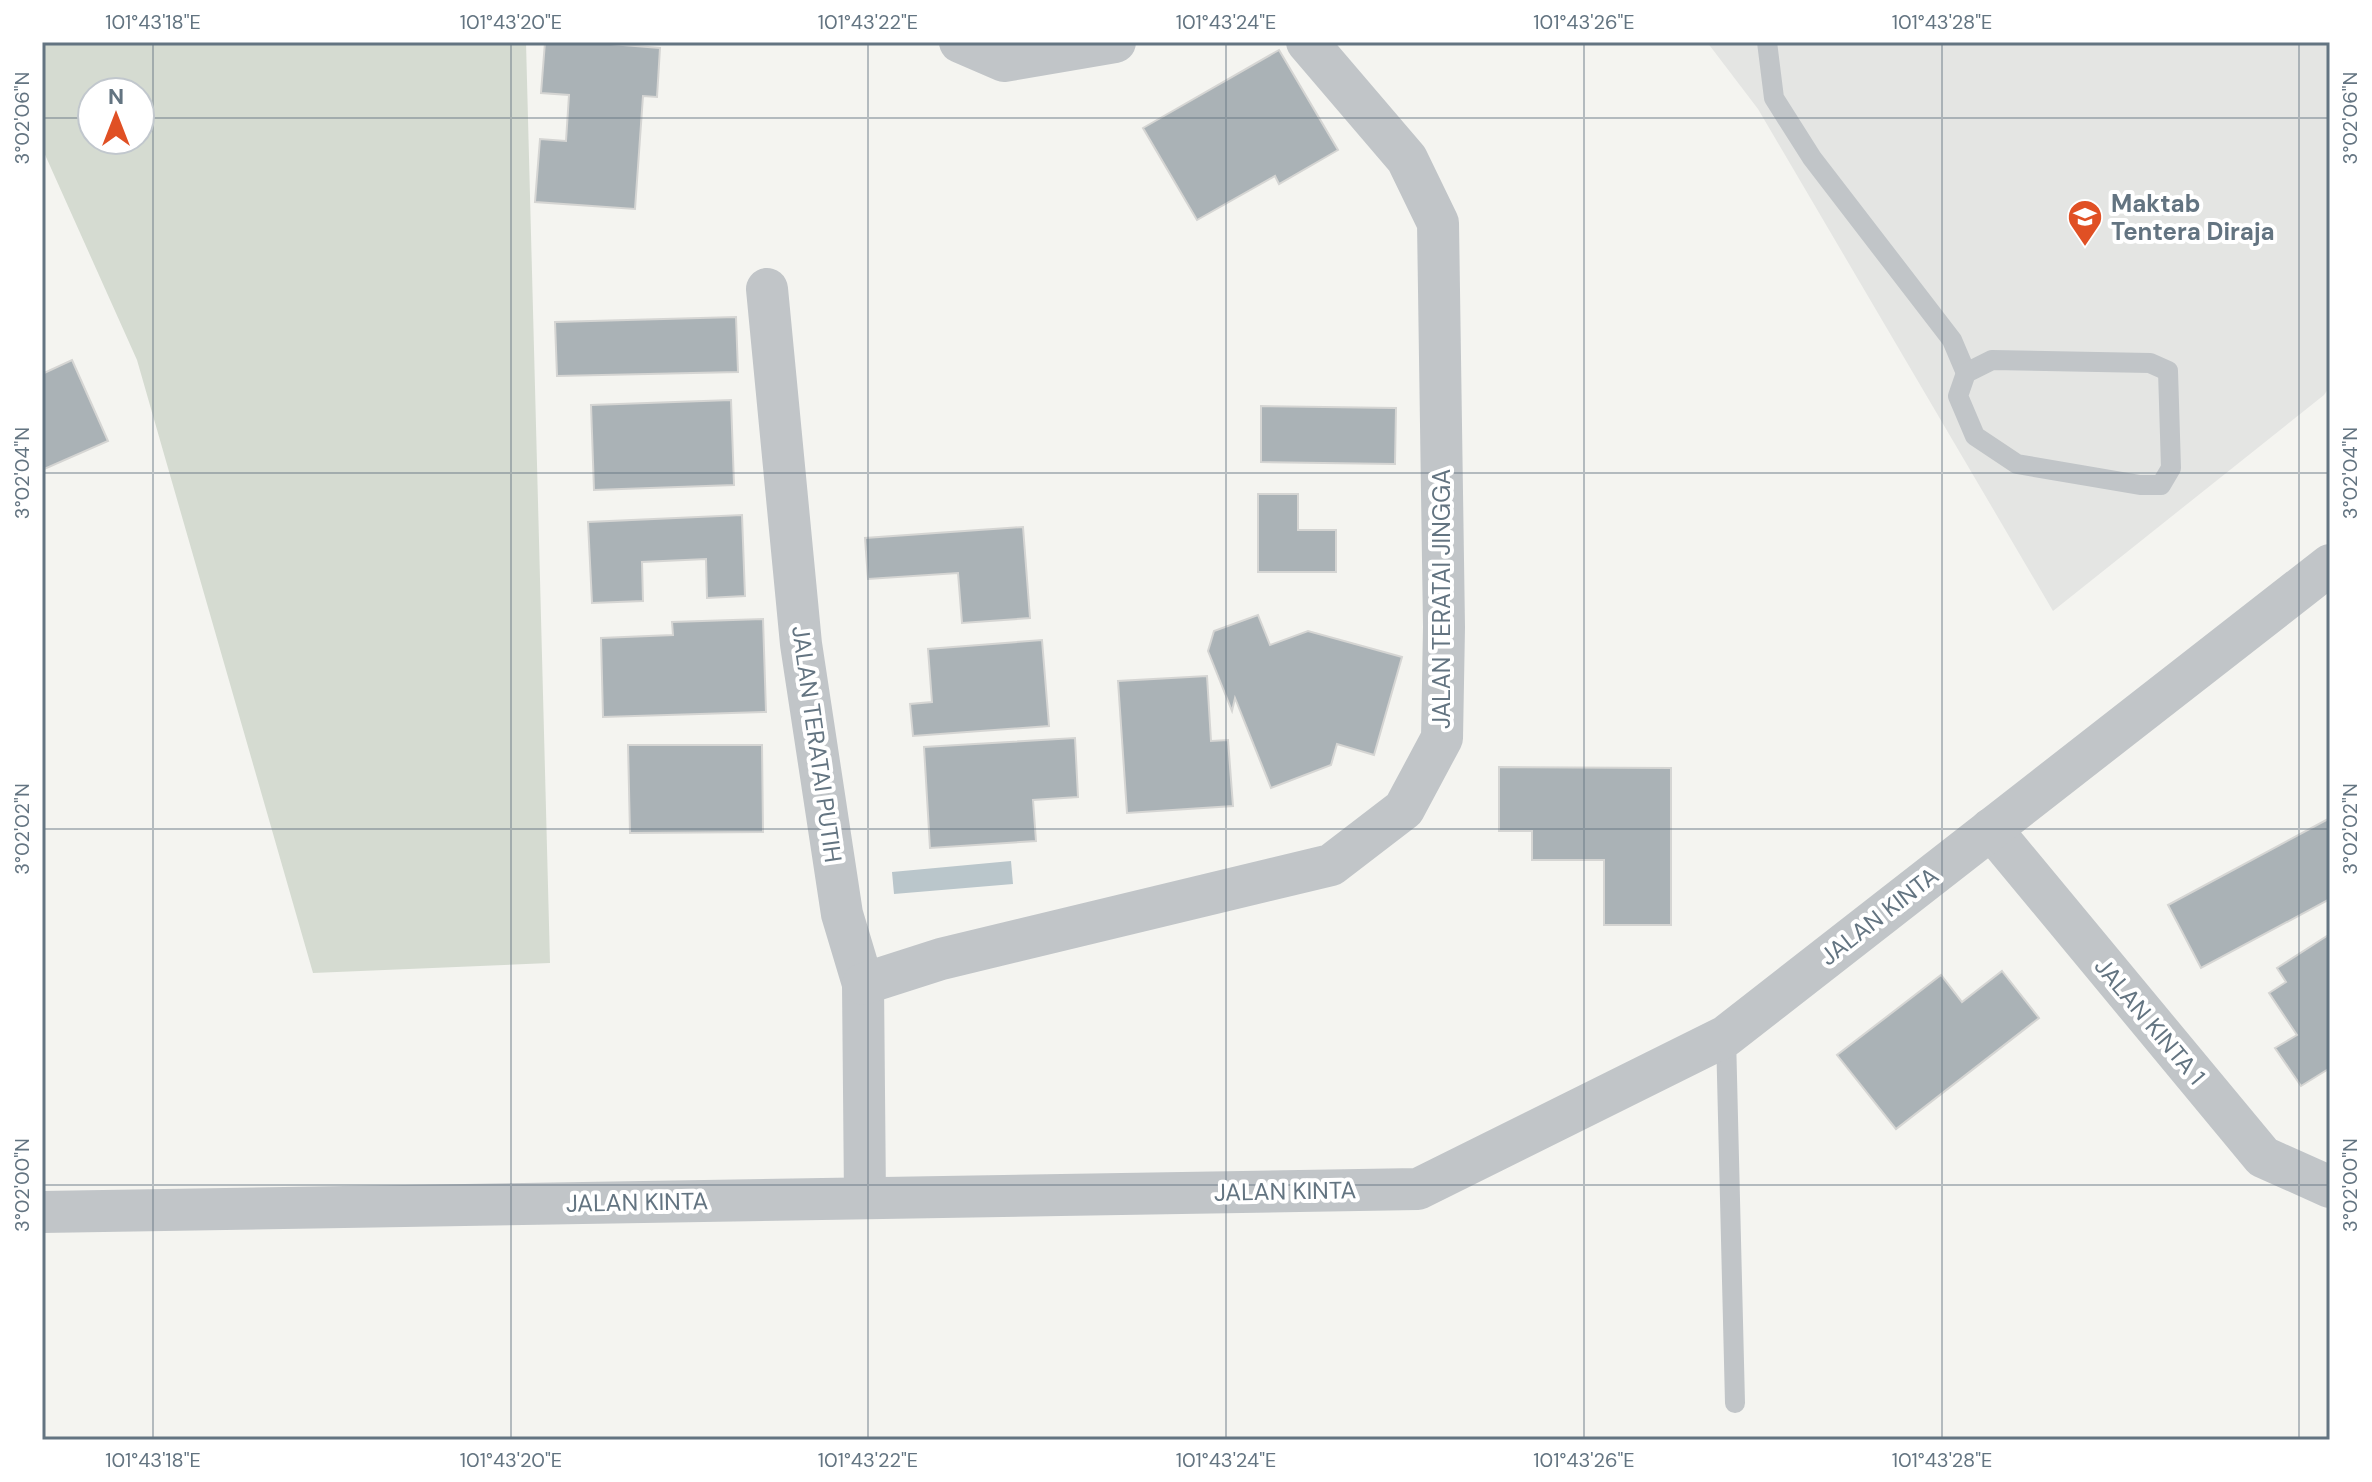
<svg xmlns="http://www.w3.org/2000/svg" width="2372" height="1482" viewBox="0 0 2372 1482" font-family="'DM Sans',sans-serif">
	<rect width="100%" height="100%" fill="#f4f4f0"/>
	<polygon fill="#e4e5e3" points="1707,42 2330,42 2330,386 2324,395 2053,611 1758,109"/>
	<path fill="#d5dbd1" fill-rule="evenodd" d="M42,42H526L550,963L313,973L137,360L42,148ZM92,92H140V140H92Z"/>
	<polygon fill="#bac6cb" points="1011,861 1013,884 894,894 892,872"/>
	<g fill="#aab2b6" stroke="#d5d5d3" stroke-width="2">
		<polygon points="545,42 586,42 660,48 657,97 643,96 635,209 535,202 540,139 566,141 569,95 541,93"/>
		<polygon points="1279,50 1338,150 1279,184 1275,176 1197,220 1143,128"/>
		<polygon points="736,317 738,372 557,376 555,322"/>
		<polygon points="72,360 108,441 42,470 42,374"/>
		<polygon points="731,400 734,485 594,490 591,405"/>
		<polygon points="1261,406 1396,408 1395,464 1261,462"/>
		<polygon points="1258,494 1298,494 1298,530 1336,530 1336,572 1258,572"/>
		<polygon points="742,515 745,596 707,598 706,559 642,562 643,601 592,603 588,522"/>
		<polygon points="1023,527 1030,618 962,623 958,573 868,579 865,538"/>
		<polygon points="1258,615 1270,645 1308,631 1402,657 1374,755 1337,744 1331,765 1271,788 1235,698 1232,711 1208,651 1214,631"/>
		<polygon points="763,619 766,712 603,717 601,638 673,635 672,622"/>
		<polygon points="1042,640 1049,726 913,736 910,704 932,702 928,649"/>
		<polygon points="1207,676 1211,741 1228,740 1233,806 1127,813 1118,681"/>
		<polygon points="1075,738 1078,797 1033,800 1036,841 930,848 924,747"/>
		<polygon points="628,745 762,745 763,832 630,833"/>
		<polygon points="1499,767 1671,768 1671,925 1604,925 1604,860 1532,860 1532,831 1499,831"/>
		<polygon points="2330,818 2330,899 2201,968 2168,905"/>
		<polygon points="2330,934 2330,1068 2301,1086 2275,1048 2297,1035 2269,993 2286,982 2277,968"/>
		<polygon points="2002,971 2039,1018 1896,1129 1837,1055 1941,975 1962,1002"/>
	</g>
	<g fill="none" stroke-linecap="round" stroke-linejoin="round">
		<g stroke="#c1c5c8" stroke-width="20">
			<polyline points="1767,42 1774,98 1812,158 1952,340 1966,373"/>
			<polygon points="1992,360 2150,363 2168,371 2171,468 2161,485 2140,485 2017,464 1975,436 1958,396 1966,373"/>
			<polyline points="1726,1036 1735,1403"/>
		</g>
		<g stroke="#c1c5c8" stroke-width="42">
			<polyline points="960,42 1004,61 1115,42"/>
			<polyline points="767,289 801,644 842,914 863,984 865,1198"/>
			<polyline points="1991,829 2263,1157 2330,1187"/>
			<polyline points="863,984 941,959 1331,865 1404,809 1442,738 1444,627 1438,223 1407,159 1307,42"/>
			<polyline points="42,1212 1418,1189 1726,1036 2330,565"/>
		</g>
	</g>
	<path fill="none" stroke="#637481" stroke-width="2" stroke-opacity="0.45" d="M153,42V1440M511,42V1440M868,42V1440M1226,42V1440M1584,42V1440M1942,42V1440M2299,42V1440M42,118H92M140,118H2330M42,473H2330M42,829H2330M42,1185H2330"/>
	<defs>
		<symbol id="school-pin" viewBox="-11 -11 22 30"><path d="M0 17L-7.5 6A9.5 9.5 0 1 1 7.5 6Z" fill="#e05024" stroke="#fff"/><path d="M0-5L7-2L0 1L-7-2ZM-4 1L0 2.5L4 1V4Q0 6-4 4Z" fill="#fff"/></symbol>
	</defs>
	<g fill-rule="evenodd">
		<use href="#school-pin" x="2065" y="197" width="40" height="54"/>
	</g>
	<g text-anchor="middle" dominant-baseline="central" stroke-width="8" stroke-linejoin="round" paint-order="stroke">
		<g font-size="24" font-weight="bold" fill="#637481" stroke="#fff" text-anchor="start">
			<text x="2111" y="203">Maktab<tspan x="2111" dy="28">Tentera Diraja</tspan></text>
		</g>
		<g font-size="24" fill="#637481" stroke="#fff">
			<text transform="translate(1441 599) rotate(-90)">JALAN TERATAI JINGGA</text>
			<text transform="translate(817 744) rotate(82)">JALAN TERATAI PUTIH</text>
			<text transform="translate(1879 916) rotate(-38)">JALAN KINTA</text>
			<text transform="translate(2150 1021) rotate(50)">JALAN KINTA 1</text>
			<text transform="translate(1285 1191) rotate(-1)">JALAN KINTA</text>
			<text transform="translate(637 1202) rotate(-1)">JALAN KINTA</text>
		</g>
	</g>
	<rect width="2372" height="1482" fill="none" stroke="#ffffff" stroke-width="88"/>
	<g transform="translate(116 116)"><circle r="38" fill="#ffffff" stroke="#c1c7cd" stroke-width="2"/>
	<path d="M0-6L14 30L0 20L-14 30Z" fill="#e05024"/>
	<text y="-12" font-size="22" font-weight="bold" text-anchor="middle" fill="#637481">N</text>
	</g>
	<rect x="44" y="44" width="2284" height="1394" fill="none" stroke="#637481" stroke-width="3"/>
	<g font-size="20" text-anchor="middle" fill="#637481">
		<text x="153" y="29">101°43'18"E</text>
		<text x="511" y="29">101°43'20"E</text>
		<text x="868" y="29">101°43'22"E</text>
		<text x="1226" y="29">101°43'24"E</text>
		<text x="1584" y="29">101°43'26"E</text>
		<text x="1942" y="29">101°43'28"E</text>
		<text transform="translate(22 118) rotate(-90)" y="7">3°02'06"N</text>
		<text transform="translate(2350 118) rotate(-90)" y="7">3°02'06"N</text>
		<text transform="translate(22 473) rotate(-90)" y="7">3°02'04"N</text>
		<text transform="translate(2350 473) rotate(-90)" y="7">3°02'04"N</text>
		<text transform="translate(22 829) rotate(-90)" y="7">3°02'02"N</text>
		<text transform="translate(2350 829) rotate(-90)" y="7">3°02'02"N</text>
		<text transform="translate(22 1185) rotate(-90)" y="7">3°02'00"N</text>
		<text transform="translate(2350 1185) rotate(-90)" y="7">3°02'00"N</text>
		<text x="153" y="1467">101°43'18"E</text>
		<text x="511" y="1467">101°43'20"E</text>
		<text x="868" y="1467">101°43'22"E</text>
		<text x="1226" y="1467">101°43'24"E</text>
		<text x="1584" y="1467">101°43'26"E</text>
		<text x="1942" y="1467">101°43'28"E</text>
	</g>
</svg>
